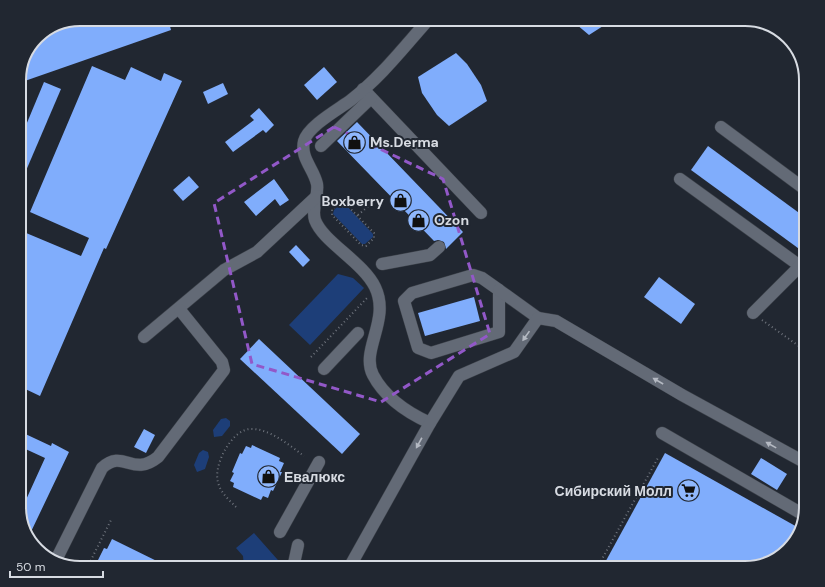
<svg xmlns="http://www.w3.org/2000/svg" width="825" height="587" viewBox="0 0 825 587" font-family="'DM Sans',sans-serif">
	<rect width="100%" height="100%" fill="#212731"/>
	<g fill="#1d3e78">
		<polygon points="341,203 344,203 373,234 373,237 365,244 362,244 333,214 334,210"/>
		<polygon points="338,274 353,278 364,288 310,345 289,325"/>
		<polygon points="226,418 230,421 230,426 222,436 214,437 213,430 221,419"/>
		<polygon points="203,450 208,452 209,457 205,469 197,472 194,465 199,453"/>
		<polygon points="254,533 285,568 244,568 243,556 236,548"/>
	</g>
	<g fill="#80adfc">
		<polygon points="80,19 168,19 171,30 19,83 19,75 39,34"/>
		<polygon points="570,19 614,19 589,35"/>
		<polygon points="456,53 467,64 481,85 487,101 449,126 437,115 422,93 418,77"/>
		<polygon points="92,66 125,80 131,67 161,81 164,73 182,81 106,249 104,248 40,396 19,386 19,230 81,256 89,238 30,212"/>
		<polygon points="324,67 337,82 317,100 304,85"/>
		<polygon points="44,82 61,89 19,187 19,142"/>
		<polygon points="223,83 228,94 208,104 203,92"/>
		<polygon points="259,108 274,125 266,133 263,130 233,152 225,142 254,120 250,116"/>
		<polygon points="357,122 463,232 446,249 444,242 438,240 434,241 337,141"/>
		<polygon points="708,146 806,218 806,245 802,251 691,170"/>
		<polygon points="189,176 199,187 183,201 173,190"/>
		<polygon points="274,179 289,200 280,206 275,199 256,216 244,202"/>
		<polygon points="296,245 310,260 303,267 289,252"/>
		<polygon points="659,277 695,304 681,324 644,297"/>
		<polygon points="474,297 480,321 425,336 418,313"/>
		<polygon points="259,339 360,434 342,454 240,359"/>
		<polygon points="144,429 155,435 146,453 134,447"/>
		<polygon points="19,431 51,446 52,443 69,452 28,538 25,534 20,513 45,458 19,446"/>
		<polygon points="252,445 280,458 279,461 284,463 280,472 282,472 273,491 271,490 268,498 263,496 261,500 233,487 234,483 230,481 234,473 232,472 240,453 242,454 246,446 251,448"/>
		<polygon points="665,453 799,528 794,544 772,562 746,568 602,568"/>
		<polygon points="761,458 787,474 777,490 751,474"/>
		<polygon points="112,539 171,568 97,568 101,561 98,560 104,548 107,549"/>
	</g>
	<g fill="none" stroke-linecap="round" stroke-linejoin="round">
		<defs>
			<g id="minor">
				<path d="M429,19C404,47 381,77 351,100C339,109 308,126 304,141C300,158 314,169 317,184C319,196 311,207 315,220C323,242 363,262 375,287C391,320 360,350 373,375C385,398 408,413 430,423"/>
				<polyline points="363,89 481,213"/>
				<polyline points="721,127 806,190"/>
				<polyline points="321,146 371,98"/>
				<polyline points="680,179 800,266"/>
				<polyline points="382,264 430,255 439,247"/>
				<polygon points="473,275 482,278 499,290 499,332 431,353 418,348 404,301 412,293"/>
				<polyline points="499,290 538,318"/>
				<polyline points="753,313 806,260"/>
				<polyline points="144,337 224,270 257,252 317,196"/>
				<polyline points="324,369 358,333"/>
				<polyline points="662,433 804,515"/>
				<polyline points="280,532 319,462"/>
				<path d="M56,560L102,468C124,448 132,478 158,457L224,370L222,362L180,310"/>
				<polyline points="293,568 298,545"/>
				<polyline points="349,568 430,423 459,376 514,352 538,318 556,321 682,395 806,463"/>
			</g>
		</defs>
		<use href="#minor" stroke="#3c4149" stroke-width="13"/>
		<g stroke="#6e737c" stroke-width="2" stroke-dasharray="1 3" stroke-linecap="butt">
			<polygon points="343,201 374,233 374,238 366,246 361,245 332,215 332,209"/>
			<polyline points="358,215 371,204"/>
			<polyline points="762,320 806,351"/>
			<polyline points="311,357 367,298"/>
			<path d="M236,507C229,500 220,492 218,482C213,466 231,430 250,429C269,428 289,445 304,456"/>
			<polyline points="87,568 112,518"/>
			<polyline points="597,568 659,456"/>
		</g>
		<use href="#minor" stroke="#636a76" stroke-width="12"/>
	</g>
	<defs><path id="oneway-solid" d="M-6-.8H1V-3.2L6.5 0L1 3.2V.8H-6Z"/></defs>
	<g fill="#b4b9c2">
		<use href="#oneway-solid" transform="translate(526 336) rotate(125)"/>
		<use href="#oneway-solid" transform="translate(658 381) rotate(-150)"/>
		<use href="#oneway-solid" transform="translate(419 443) rotate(119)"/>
		<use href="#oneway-solid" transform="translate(771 445) rotate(-151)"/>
	</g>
	<path fill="none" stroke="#9258c8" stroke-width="3" stroke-dasharray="8 5" stroke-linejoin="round" d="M334,127L443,179L490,334L381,402L252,364L214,203Z"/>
	<defs>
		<symbol id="shop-disc" viewBox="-11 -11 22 22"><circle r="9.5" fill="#90b8fd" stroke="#212731"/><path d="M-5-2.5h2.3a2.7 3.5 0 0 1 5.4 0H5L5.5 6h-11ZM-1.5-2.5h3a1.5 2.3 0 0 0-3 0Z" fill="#111"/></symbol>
		<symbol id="supermarket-disc" viewBox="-11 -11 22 22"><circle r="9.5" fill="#90b8fd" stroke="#212731"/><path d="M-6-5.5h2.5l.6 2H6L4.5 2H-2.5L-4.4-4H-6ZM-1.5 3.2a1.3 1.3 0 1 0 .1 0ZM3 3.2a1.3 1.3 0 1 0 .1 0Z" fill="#111"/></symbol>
	</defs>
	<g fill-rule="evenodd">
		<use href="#shop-disc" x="342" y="130" width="25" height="25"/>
		<use href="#shop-disc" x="388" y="188" width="25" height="25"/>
		<use href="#shop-disc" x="406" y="208" width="25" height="25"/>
		<use href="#shop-disc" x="256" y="464" width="25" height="25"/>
		<use href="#supermarket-disc" x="676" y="478" width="25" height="25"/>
	</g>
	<g text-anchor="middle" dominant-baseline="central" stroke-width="4" stroke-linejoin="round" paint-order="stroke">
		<g font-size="14" font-weight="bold" fill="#d7dbe2" stroke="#212731" text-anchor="start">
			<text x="370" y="142">Ms.Derma</text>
			<text x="384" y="201" text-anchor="end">Boxberry</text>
			<text x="434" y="220">Ozon</text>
			<text x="284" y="477">Евалюкс</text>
			<text x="672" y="491" text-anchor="end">Сибирский Молл</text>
		</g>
	</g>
	<path d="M0 0H825V587H0ZM80 26H745A54 54 0 0 1 799 80V507A54 54 0 0 1 745 561H80A54 54 0 0 1 26 507V80A54 54 0 0 1 80 26Z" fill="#212731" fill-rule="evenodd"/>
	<path fill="none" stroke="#d7dbe2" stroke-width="2" d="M80 26H745A54 54 0 0 1 799 80V507A54 54 0 0 1 745 561H80A54 54 0 0 1 26 507V80A54 54 0 0 1 80 26Z"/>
	<path d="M10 571v6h93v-6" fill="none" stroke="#d7dbe2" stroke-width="2"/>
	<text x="16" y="571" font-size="12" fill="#d7dbe2" stroke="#212731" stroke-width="3" paint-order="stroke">50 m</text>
</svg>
